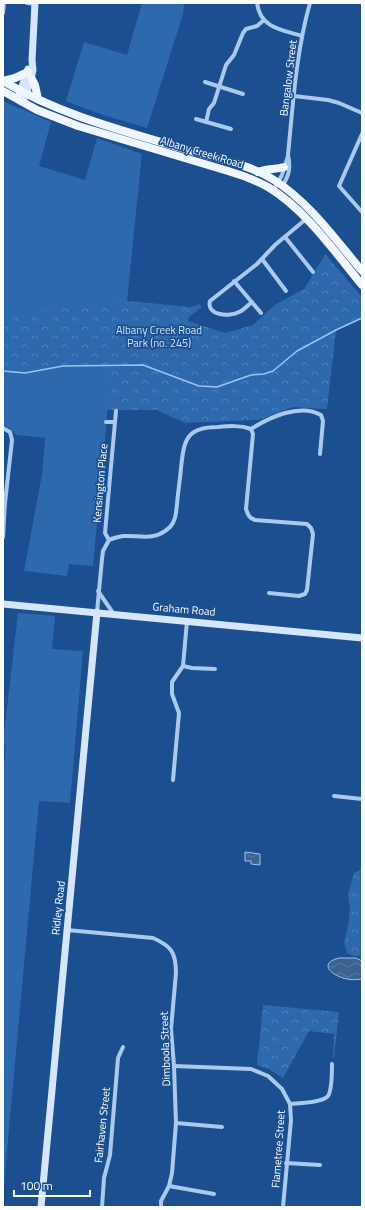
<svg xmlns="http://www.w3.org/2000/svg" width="365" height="1210" viewBox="0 0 365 1210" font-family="'Titillium Web',sans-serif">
	<defs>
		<pattern id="forest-crowns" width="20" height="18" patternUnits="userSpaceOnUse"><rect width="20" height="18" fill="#2e69ad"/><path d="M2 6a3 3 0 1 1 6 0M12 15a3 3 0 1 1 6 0" fill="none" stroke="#4d80b9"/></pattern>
		<pattern id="water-waves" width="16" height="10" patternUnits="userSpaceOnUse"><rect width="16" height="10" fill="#3c6290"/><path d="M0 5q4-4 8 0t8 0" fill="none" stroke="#597aa1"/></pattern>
	</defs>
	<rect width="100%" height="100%" fill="#1b4f8f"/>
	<g fill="#2e69ad">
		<polygon points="142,3 184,3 183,14 147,128 103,115 66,101 84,42 127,55"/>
		<polygon points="3,101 51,122 39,166 85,180 97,138 142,154 127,301 120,389 109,394 93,566 69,564 67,576 24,571 42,474 45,438 16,435 10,428 3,425"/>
		<polygon points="18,613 55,616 52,649 83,651 70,803 39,801 3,1195 3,777 6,745 3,744 3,742"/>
	</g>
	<g fill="url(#forest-crowns)">
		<polygon points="325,255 326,255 362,297 362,318 336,330 327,409 293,407 258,420 185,423 157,410 107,410 109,365 63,366 25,373 3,371 3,316 127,301 191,307 199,304 202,307 189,317 188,321 225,333 253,325 276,304 304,289"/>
		<polygon points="362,869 362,958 360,956 353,956 347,953 344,943 348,926 350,909 348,895 354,873"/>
		<polygon points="263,1005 339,1012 334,1057 333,1057 334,1034 309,1031 283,1078 269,1069 257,1065"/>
	</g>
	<g fill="url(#water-waves)" stroke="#9cc4f0">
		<polygon points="245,852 260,854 260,865 251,864 251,861 245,861"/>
		<path d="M339,958H356L362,961V979C356,980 349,980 343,978C330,974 319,963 339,958Z"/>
	</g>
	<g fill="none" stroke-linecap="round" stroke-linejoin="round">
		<polyline stroke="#9cc4f0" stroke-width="1.5" points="3,371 25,373 63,366 143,365 199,386 217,387 251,375 264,374 273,371 297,351 336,330 362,318"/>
		<g stroke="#a9c9ee" stroke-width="4">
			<polyline points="27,3 35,4"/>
			<path d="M257,3C260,28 282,30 302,36"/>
			<polyline points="3,13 4,3"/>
			<polyline points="205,82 243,94"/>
			<polyline points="294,96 328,100 339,103 362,113"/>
			<polyline points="196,119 231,129"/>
			<polyline points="206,122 209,109 214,103 226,65 234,55 243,33 246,29 257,26 264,20"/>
			<polyline points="362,134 339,186 362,212"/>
			<path d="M282,187C289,175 291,169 288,155C293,104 296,52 310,3"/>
			<polyline points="273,191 282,175 288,156"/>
			<polyline points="285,237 313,272"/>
			<polyline points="262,259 286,291"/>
			<polyline points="234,281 261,313"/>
			<path d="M252,302C248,305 244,310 239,312C230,317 206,316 210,301L257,264L275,245L306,219"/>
			<polyline points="106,422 115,422"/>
			<polyline points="3,428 10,432 12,440 5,503 3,537"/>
			<path d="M251,429C270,417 300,403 321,415L323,421L320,454"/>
			<path d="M109,540C113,538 118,537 123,536C141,535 154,542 170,527C176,521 176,512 177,504C178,492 180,480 181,468C184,440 186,427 218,427C229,426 240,425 251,429L253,434L246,509C248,515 249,518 255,520L307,524L311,528L313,534L307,590L305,594L299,596L269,593"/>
			<polyline points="98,591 113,613"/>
			<polyline points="97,612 102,559 103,551 109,540 105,533 116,411"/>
			<polyline points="183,666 192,668 215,669"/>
			<polyline points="173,780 179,713 172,694 172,682 183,666 187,621"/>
			<polyline points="334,796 362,799"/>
			<path d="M67,930L153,938C171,946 176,952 176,973L171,1029L174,1066L176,1123L172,1173L169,1186L161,1201V1207"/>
			<polyline points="174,1066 251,1069 268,1076 282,1089 290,1104 291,1120 283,1207"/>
			<path d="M290,1104C298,1103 322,1103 328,1096C332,1090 332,1071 332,1064"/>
			<polyline points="176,1123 222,1127"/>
			<polyline points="286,1163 320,1165"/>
			<polyline points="169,1186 214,1194"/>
			<polyline points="102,1207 104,1178 110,1155 118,1058 123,1047"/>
		</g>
		<g stroke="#d6e6fa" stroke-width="7">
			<polyline points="19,95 28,69"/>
			<polyline points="25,97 30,83 33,70 32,60 35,3"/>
			<polyline points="3,604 362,638"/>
			<polyline points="41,1207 97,612"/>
		</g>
		<g stroke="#f0f6ff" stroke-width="8">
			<polyline points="32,79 35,85 38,99"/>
			<path d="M3,81C60,115 124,131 188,150C215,158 249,164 274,180C310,203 335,239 362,271"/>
			<polyline points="3,81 15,78 28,72"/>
			<path d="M3,91L37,110L78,126L228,171C242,175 255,180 268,187C305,209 335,252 362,285"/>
			<path d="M258,172C268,168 275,170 284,167"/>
		</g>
	</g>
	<g text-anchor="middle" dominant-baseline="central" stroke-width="3.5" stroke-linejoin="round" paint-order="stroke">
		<g font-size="11" fill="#fff" stroke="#1b4f8f">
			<text transform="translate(288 78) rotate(-83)">Bangalow Street</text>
			<text transform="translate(202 152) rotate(17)">Albany Creek Road</text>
			<text transform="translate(100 483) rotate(-85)">Kensington Place</text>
			<text transform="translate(184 609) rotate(5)">Graham Road</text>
			<text transform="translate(58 908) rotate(-84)">Ridley Road</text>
			<text transform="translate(165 1049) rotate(-92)">Dimboola Street</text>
			<text transform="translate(102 1125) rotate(-84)">Fairhaven Street</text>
			<text transform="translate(278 1149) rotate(-86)">Flametree Street</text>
		</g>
		<g font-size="11" fill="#cfe3fa" stroke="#1b4f8f">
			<text x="159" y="330">Albany Creek Road<tspan x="159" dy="13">Park (no. 245)</tspan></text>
		</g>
	</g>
	<rect width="365" height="1210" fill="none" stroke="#ffffff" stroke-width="8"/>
	<path d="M14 1190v6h76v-6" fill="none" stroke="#ffffff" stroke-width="2"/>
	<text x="20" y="1190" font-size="12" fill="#ffffff" stroke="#1b4f8f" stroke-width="3" paint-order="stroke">100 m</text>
</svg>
